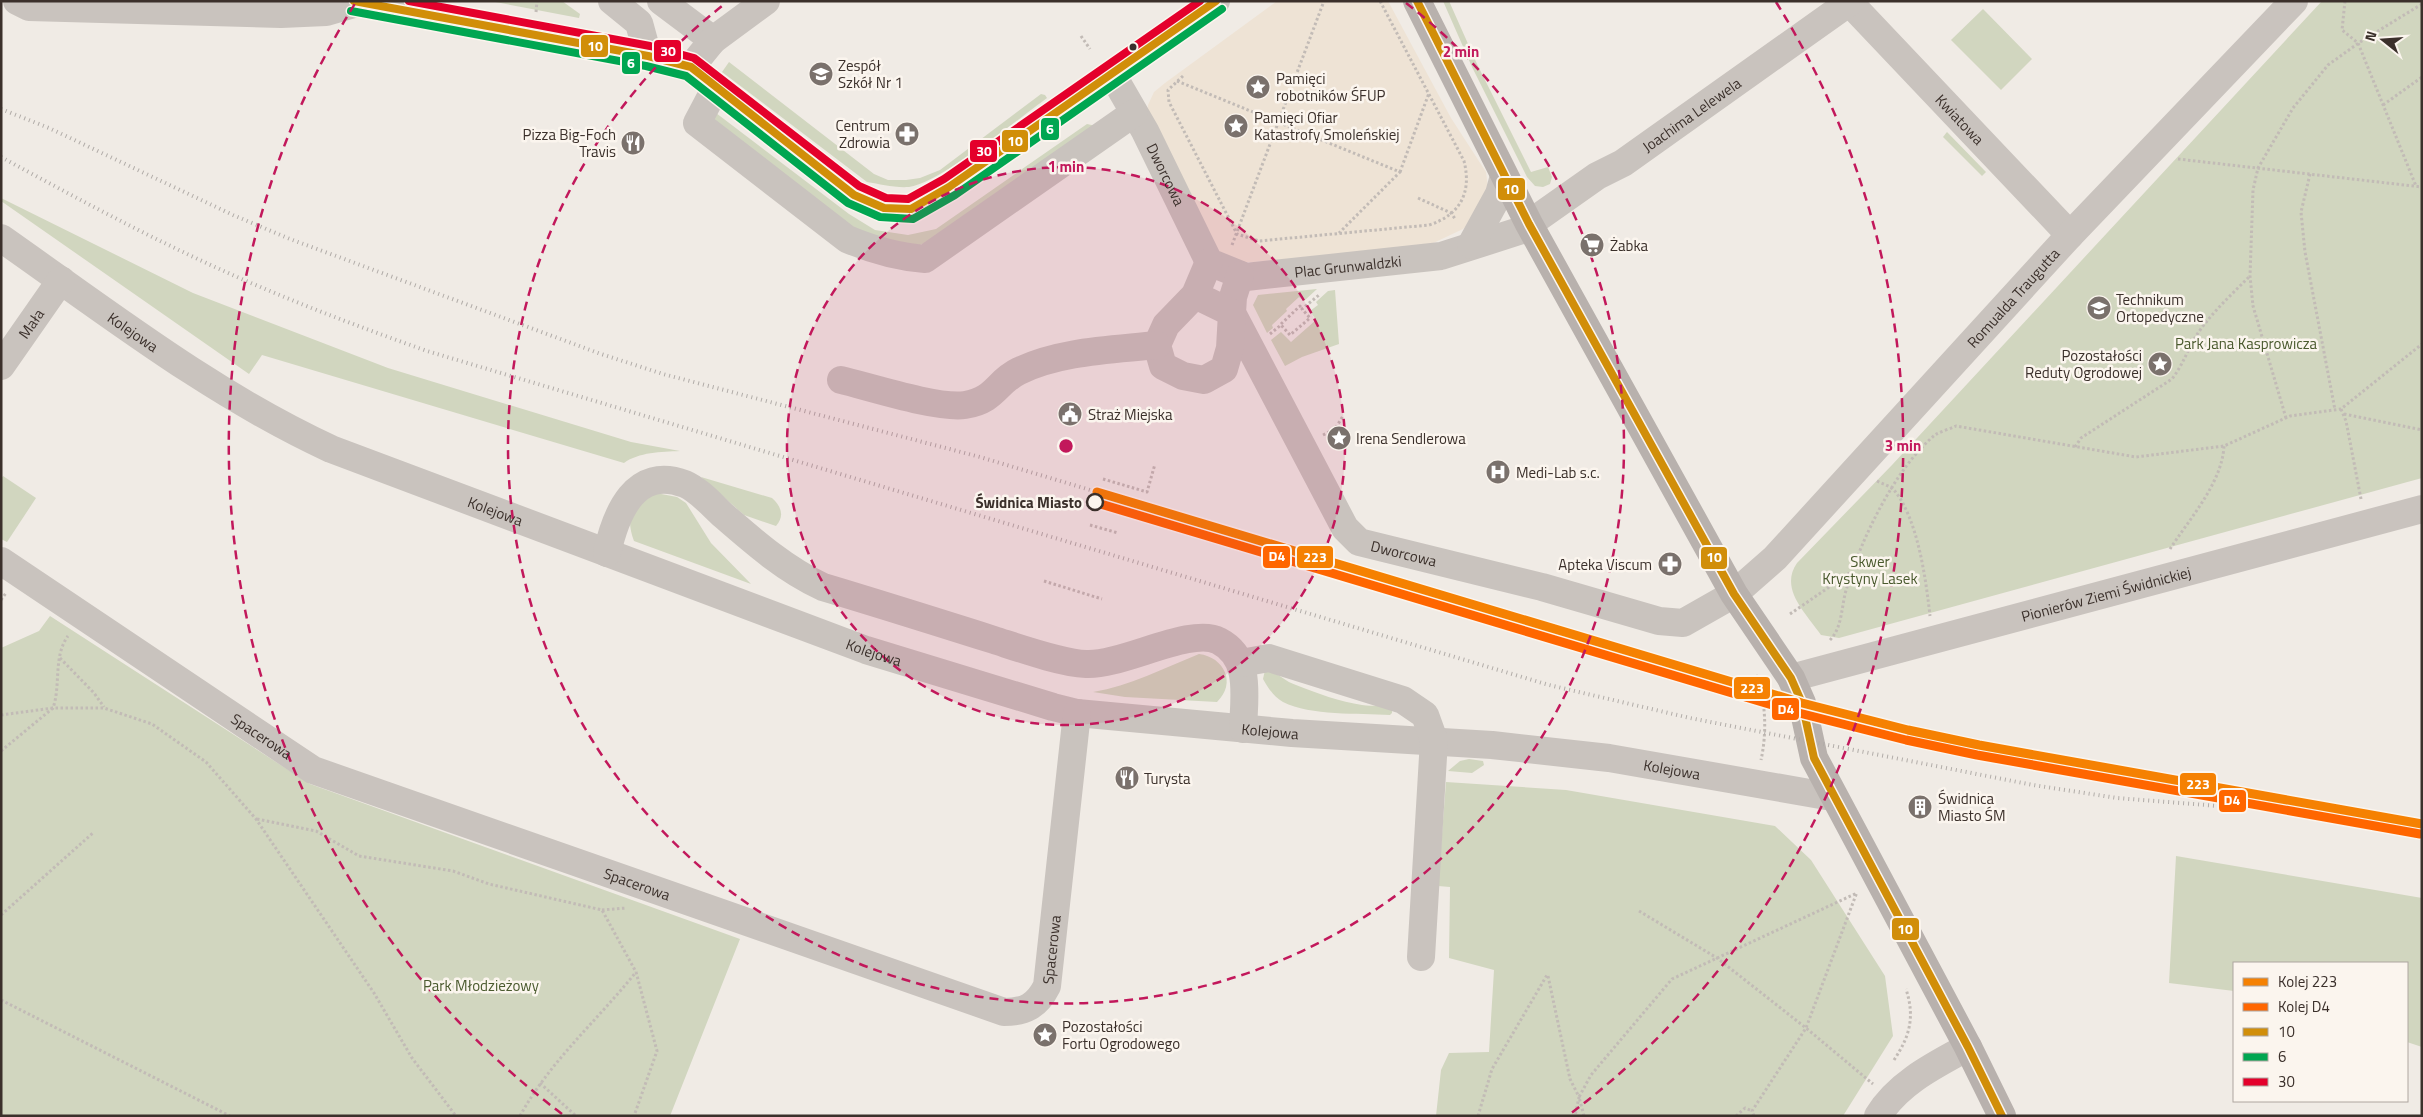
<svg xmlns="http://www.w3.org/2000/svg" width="2423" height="1117" viewBox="0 0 2423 1117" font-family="'Titillium Web',sans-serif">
	<rect width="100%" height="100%" fill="#f0ebe5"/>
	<g fill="#d1d6bf">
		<polygon points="490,1 562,1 580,14 579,18"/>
		<polygon points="1443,1 1449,1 1477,64 1531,172 1548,167 1552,177 1550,184 1543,187 1535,186 1527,177 1472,67"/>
		<path d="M2322,1H2422V478L1839,638L1821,635C1806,613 1779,589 1797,563L1892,465Z"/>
		<polygon points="1983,9 2032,59 2001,90 1951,40"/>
		<path d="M729,62L874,174L888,180H906L920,178L940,170L1041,94L1045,95L1047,98C1018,119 940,183 909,187C894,188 880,184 867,182L722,72Z"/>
		<polygon points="716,113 849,214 875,230 908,235 936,229 1087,124 1096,126 949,233 920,245 882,242 858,233 711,121"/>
		<polygon points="1947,132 1986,172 1982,176 1943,137"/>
		<path d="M1,198L193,293L388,368L631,442L680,451C661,452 639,452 624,463L262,355L249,374L1,201Z"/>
		<polygon points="1317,289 1304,301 1299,297 1286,309 1287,311 1272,325 1273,328 1267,333 1253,305 1258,295"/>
		<polygon points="1335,290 1339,344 1302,357 1285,366 1271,340 1281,332 1291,342 1316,320 1310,311 1318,305 1316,302 1328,291"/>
		<polygon points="3,476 36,498 7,542 1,539 1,479"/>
		<path d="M701,477L772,498C781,506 785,516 776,526L744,515Z"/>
		<path d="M656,493L677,497L686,503L711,543L751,584L634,541C624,514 634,506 656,493Z"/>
		<polygon points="50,616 310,784 740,939 670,1116 1,1116 1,648 39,631"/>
		<path d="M1199,654C1224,657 1237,683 1217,702L1125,697L1093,692C1130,686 1164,668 1199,654Z"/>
		<path d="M1265,670C1278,672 1284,681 1296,685C1316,693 1341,702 1362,705C1373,707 1382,704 1392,709V713L1390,715C1358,713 1311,716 1283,702C1274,697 1268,688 1263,679Z"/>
		<polygon points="1469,759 1483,761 1484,765 1472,773 1448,771 1460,761"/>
		<polygon points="1446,782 1566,790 1775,826 1811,860 1885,976 1893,1036 1843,1116 1436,1116 1441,1070 1449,1053 1489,1052 1494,970 1449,958 1450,887 1438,886"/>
		<polygon points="2176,856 2422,898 2422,1047 2407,1042 2407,963 2234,963 2234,991 2169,983"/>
	</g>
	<polygon fill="#eee3d5" points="1277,1 1388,1 1451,118 1486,172 1488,188 1477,216 1463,229 1427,246 1253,262 1242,262 1221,253 1215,247 1147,115 1148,105 1154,92 1165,83"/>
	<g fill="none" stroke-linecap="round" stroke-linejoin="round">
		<g stroke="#c2bbb6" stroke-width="3" stroke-dasharray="2.5 2.5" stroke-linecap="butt">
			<polyline points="2345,1 2342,30 2358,43 2416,186"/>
			<polyline points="536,12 537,1"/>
			<polyline points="1081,36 1090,49"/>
			<path d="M1183,76L1168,90L1169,102L1237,234L1259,241L1429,225C1460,215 1472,193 1464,161L1380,1"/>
			<polyline points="1177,81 1400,172 1339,233"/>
			<polyline points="2383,105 2422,77"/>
			<polyline points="2178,159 2422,187"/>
			<polyline points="1400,172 1429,93"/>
			<polyline points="2310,174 2301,212 2305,252 2335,410"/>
			<polyline points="1418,198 1451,213 1456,220"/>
			<polyline points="1232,245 1324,1"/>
			<polyline points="1281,324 1300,306 1302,309"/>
			<polyline points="1270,334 1281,325 1290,335 1310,318 1302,309 1319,295"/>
			<polyline points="2341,409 2346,421 2361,499"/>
			<polyline points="2344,414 2422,430"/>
			<polyline points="2286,418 2253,306 2250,276 2253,190 2258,168 2293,108 2328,65 2360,42 2422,4"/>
			<polyline points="1323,435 1335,429 1343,416"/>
			<path d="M2075,447L2081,438L2172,379C2181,367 2186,355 2193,341C2207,317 2230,296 2250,276"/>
			<polyline points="1103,479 1147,492 1155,464"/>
			<path d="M1877,481C1883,484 1890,486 1894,490C1918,519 1926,580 1930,616"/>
			<polyline points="1090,525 1118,533"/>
			<path d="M2170,549C2190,518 2222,483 2224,446"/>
			<polyline points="1044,581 1102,599"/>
			<polyline points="1,600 6,593"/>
			<polyline points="1790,614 1851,572"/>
			<path d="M1830,640C1843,627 1841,605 1847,587C1861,539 1896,467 1935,435C1941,431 1950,429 1956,426L2136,457L2224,446L2290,416L2341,409L2422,344"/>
			<polyline points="60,658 94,693 104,707"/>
			<path d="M1756,675C1766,700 1767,733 1761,760"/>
			<path d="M1,715L53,708C61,686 53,656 68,636"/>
			<polyline points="1,751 53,708 104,708 152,724 206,762 256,819 374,993 412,1058 456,1116"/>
			<polyline points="257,819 316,831 359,856 453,871 489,884 602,910 636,972 657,1051 634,1116"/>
			<polyline points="602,910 626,908"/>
			<polyline points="1639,911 1717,958 1806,1028 1873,1084"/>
			<polyline points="1,915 94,832"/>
			<polyline points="1548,976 1570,1079 1579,1097 1575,1116"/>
			<polyline points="1,1000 230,1116"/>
			<path d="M1894,1060C1910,1036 1915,1017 1906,989"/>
			<polyline points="540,1083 576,1116"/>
			<path d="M520,1116C550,1061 597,1021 636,972"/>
			<polyline points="1478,1116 1492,1069 1547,975"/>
			<polyline points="1584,1116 1579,1097 1591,1075 1672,979 1857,893"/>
			<polyline points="1736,1116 1745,1108 1752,1111"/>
			<polyline points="1754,1116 1752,1111 1806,1028 1857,892"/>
		</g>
		<g stroke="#c9c3be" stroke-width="28">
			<polyline points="17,1 29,7 281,14 326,12 357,3 648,56 691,67 854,195 884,208 911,209 949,187 1216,1"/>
			<polyline points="612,1 639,23 648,56"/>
			<polyline points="661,1 713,40"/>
			<path id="s1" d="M1850,3L2070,235"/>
			<polyline points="691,67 713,40 766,1"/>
			<path id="s2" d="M1112,74L1145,131L1209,262L1246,277L1441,256L1519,231L1597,176L1623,163L1851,1"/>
			<path d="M716,87L697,123L847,239C873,250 897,257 925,259L1134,113"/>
			<path id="s3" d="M1,238C108,313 212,394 331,449L866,650L1053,707L1077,713L1292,733L1492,745L1609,758L1832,797"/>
			<polyline points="1471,245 1499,194 1504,176"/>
			<path id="s4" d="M1240,275L1233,297L1232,313L1345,528L1359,542L1542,587L1659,621L1683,623L1734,594L1775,558L2070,235L2294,1"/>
			<polyline points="1195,295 1232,313 1230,348 1224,369 1204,380 1183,376 1163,366 1157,345 1166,325 1195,295 1209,262"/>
			<path id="s5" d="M1,366L61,280"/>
			<path d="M841,380C870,387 938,409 965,405C996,400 996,382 1019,371C1060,351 1111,350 1157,345"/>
			<path d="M607,553C616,513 635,465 685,484C699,490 713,506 724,516C755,543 786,570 823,587C880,604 937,622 994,640C1019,648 1061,663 1086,664C1122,666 1191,626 1219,641C1252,658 1244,697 1243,729"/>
			<path id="s6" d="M1,561L313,770L1004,1012C1025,1012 1037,1006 1047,986L1077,713"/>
			<polyline points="1241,663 1269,658 1403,700 1425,715 1434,740 1421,957"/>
			<path id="s7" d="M1791,678L2422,509"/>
			<path d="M1878,1116C1898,1083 1935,1065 1968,1047"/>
		</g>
		<polyline stroke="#b8b1ad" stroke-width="28" points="1417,1 1529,224 1734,594 1791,678 1802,703 1814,758 1968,1047 2002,1116"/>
		<g stroke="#b1aca8" stroke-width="4" stroke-dasharray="1 4" stroke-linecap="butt">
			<polyline points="1,109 49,128 233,215 290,239 601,354 663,374 980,457 1097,492"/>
			<path d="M1,157C89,205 178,253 270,291C322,313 374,332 427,351L1549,685L1690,718L2033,785L2117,798L2244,808"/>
		</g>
		<defs>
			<g id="bus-1">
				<polyline points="354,1 648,56 691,67 854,195 884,208 911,209 949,187 1216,1"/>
				<polyline points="1417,1 1529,224 1734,594 1791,678 1802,703 1814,758 1968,1047 2002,1116"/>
			</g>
			<polyline id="bus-2" points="351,11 646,66 686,76 848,203 880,217 913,219 955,195 1222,9"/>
			<polyline id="bus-3" points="409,1 650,46 694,58 859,186 886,198 908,199 944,179 1200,1"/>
		</defs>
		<use href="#bus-1" stroke="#fbf5ee" stroke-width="11"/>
		<use href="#bus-2" stroke="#fbf5ee" stroke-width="11"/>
		<use href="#bus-3" stroke="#fbf5ee" stroke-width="11"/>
		<use href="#bus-1" stroke="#d18e09" stroke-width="8"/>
		<use href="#bus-2" stroke="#00a651" stroke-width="8"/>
		<use href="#bus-3" stroke="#e4002b" stroke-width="8"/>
		<defs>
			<polyline id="rail-1" points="1097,492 1802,703 1908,730 1979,745 2422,824"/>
			<polyline id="rail-2" points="1094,502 1799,713 1906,740 1977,755 2420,834"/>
		</defs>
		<use href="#rail-1" stroke="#fbf5ee" stroke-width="12"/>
		<use href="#rail-2" stroke="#fbf5ee" stroke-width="12"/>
		<use href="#rail-1" stroke="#f58102" stroke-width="9"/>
		<use href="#rail-2" stroke="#f60" stroke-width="9"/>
	</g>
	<circle cx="1066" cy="446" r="279" fill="#c2185b" fill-opacity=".12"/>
	<g fill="none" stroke="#c2185b" stroke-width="2.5" stroke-dasharray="9 6">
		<circle cx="1066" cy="446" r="279"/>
		<path d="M1406 3A558 558 0 1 1 726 3"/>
		<path d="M562 1114A837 837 0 0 1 356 2M1776 2A837 837 0 0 1 1570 1114"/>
	</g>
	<defs>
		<symbol id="school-disc" viewBox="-11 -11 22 22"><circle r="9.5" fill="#7a716c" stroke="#fbf5ee"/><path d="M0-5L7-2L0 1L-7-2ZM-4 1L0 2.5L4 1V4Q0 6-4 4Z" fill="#fff"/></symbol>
		<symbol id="sight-disc" viewBox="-11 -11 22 22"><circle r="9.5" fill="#7a716c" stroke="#fbf5ee"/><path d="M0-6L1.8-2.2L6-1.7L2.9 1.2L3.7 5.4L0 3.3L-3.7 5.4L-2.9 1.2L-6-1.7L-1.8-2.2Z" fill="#fff"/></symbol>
		<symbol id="pharmacy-disc" viewBox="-11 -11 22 22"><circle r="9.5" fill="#7a716c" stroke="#fbf5ee"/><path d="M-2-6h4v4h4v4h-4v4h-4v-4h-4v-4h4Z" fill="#fff"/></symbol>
		<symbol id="restaurant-disc" viewBox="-11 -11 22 22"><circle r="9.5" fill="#7a716c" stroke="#fbf5ee"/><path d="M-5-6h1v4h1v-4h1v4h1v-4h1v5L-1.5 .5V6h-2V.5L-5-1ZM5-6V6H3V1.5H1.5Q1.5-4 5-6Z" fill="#fff"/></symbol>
		<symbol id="supermarket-disc" viewBox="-11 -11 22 22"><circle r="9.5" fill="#7a716c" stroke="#fbf5ee"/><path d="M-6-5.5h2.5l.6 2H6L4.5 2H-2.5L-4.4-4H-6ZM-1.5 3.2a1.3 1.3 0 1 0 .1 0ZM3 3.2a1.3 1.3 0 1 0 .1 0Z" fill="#fff"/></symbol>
		<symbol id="civic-disc" viewBox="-11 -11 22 22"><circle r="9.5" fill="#7a716c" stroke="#fbf5ee"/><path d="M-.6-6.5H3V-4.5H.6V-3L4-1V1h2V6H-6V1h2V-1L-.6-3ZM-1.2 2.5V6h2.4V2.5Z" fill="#fff"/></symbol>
		<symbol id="hospital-disc" viewBox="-11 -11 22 22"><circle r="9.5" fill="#7a716c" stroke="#fbf5ee"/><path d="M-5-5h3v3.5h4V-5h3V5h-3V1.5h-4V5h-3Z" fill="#fff"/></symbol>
		<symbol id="building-disc" viewBox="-11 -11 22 22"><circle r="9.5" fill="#7a716c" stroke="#fbf5ee"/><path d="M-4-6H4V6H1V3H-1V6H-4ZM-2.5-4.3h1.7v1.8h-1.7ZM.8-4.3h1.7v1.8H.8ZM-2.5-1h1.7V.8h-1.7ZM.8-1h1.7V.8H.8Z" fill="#fff"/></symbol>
	</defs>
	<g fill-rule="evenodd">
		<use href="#school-disc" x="807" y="60" width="28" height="28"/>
		<use href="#sight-disc" x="1244" y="73" width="28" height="28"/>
		<use href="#sight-disc" x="1222" y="112" width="28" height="28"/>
		<use href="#pharmacy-disc" x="893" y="120" width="28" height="28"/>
		<use href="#restaurant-disc" x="619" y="129" width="28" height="28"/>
		<use href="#supermarket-disc" x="1578" y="231" width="28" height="28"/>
		<use href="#school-disc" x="2085" y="294" width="28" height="28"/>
		<use href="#sight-disc" x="2146" y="350" width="28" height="28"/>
		<use href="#civic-disc" x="1056" y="400" width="28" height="28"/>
		<use href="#sight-disc" x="1325" y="424" width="28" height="28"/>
		<use href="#hospital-disc" x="1484" y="458" width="28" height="28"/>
		<use href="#pharmacy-disc" x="1656" y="550" width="28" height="28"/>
		<use href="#restaurant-disc" x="1113" y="764" width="28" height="28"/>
		<use href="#building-disc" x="1906" y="793" width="28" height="28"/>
		<use href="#sight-disc" x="1031" y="1021" width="28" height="28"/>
	</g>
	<circle fill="#3b302b" stroke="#fbf5ee" stroke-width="2" cx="1133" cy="47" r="4.5"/>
	<circle fill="#fbf5ee" stroke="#3b302b" stroke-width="2.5" cx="1095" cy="502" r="8"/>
	<g text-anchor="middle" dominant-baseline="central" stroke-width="5" stroke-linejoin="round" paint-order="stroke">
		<g font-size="15" fill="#3b302b" stroke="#fbf5ee" text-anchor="start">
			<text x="838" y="65">Zespół<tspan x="838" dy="17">Szkół Nr 1</tspan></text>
			<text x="1276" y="78">Pamięci<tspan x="1276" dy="17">robotników ŚFUP</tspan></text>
			<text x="1254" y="117">Pamięci Ofiar<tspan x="1254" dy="17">Katastrofy Smoleńskiej</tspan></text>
			<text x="890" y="125" text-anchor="end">Centrum<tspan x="890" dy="17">Zdrowia</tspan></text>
			<text x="616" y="134" text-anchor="end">Pizza Big-Foch<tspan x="616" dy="17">Travis</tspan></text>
			<text x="1610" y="245">Żabka</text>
			<text x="2116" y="299">Technikum<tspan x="2116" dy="17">Ortopedyczne</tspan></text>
			<text x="2142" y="355" text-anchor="end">Pozostałości<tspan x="2142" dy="17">Reduty Ogrodowej</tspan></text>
			<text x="1088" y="414">Straż Miejska</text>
			<text x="1356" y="438">Irena Sendlerowa</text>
			<text x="1516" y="472">Medi-Lab s.c.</text>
			<text x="1652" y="564" text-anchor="end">Apteka Viscum</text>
			<text x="1144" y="778">Turysta</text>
			<text x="1938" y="798">Świdnica<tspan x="1938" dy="17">Miasto ŚM</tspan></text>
			<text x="1062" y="1026">Pozostałości<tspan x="1062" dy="17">Fortu Ogrodowego</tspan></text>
		</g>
		<g font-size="15" fill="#3b302b" stroke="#fbf5ee">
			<text stroke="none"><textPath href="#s2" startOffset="738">Joachima Lelewela</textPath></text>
			<text stroke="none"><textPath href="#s1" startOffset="160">Kwiatowa</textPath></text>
			<text stroke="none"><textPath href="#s2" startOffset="114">Dworcowa</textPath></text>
			<text stroke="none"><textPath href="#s2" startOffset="354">Plac Grunwaldzki</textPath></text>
			<text stroke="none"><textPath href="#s4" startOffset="1102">Romualda Traugutta</textPath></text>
			<text stroke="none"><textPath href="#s5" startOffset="52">Mała</textPath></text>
			<text stroke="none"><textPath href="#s3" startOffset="162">Kolejowa</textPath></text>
			<text stroke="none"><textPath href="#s3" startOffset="568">Kolejowa</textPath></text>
			<text stroke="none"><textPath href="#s4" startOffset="348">Dworcowa</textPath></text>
			<text stroke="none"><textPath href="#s7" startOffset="326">Pionierów Ziemi Świdnickiej</textPath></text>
			<text stroke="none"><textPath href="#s3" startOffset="972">Kolejowa</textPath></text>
			<text stroke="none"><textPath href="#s3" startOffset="1378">Kolejowa</textPath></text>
			<text stroke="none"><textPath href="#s6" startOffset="314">Spacerowa</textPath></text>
			<text stroke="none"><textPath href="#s3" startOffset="1782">Kolejowa</textPath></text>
			<text stroke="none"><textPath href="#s6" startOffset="719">Spacerowa</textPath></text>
			<text stroke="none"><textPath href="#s6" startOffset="1198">Spacerowa</textPath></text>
		</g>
		<g font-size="15" fill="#4a5a2e" stroke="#fbf5ee">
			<text x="2246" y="343">Park Jana Kasprowicza</text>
			<text x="1870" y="561">Skwer<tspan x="1870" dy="17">Krystyny Lasek</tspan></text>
			<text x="481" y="985">Park Młodzieżowy</text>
		</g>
		<g font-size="15" font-weight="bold" fill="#3b302b" stroke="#fbf5ee" text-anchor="end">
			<text x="1082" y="502">Świdnica Miasto</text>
		</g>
	</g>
	<circle cx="1066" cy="446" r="8" fill="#c2185b" stroke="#fbf5ee" stroke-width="2.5"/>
	<g font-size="15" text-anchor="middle" font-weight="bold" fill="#c2185b" stroke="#fbf5ee" stroke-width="5" stroke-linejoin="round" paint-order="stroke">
		<text x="1461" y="57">2 min</text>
		<text x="1066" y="172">1 min</text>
		<text x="1903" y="451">3 min</text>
	</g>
	<g stroke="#fbf5ee" stroke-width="2">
		<rect x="580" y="34" width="29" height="24" rx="5" fill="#d18e09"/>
		<rect x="653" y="39" width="29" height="24" rx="5" fill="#e4002b"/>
		<rect x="621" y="51" width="20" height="24" rx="5" fill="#00a651"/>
		<rect x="1040" y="117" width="20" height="24" rx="5" fill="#00a651"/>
		<rect x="1001" y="129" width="28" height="24" rx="5" fill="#d18e09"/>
		<rect x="969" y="139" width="29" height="24" rx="5" fill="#e4002b"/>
		<rect x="1497" y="177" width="29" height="24" rx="5" fill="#d18e09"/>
		<rect x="1262" y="545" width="29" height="24" rx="5" fill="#f60"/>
		<rect x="1296" y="545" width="38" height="24" rx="5" fill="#f58102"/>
		<rect x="1700" y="546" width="28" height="24" rx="5" fill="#d18e09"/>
		<rect x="1733" y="676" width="38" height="24" rx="5" fill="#f58102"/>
		<rect x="1771" y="697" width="29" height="24" rx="5" fill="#f60"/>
		<rect x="2179" y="772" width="38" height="24" rx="5" fill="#f58102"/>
		<rect x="2218" y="789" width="29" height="24" rx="5" fill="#f60"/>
		<rect x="1891" y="917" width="29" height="24" rx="5" fill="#d18e09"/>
	</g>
	<g font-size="14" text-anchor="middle" font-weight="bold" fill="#fff">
		<text x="595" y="51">10</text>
		<text x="668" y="56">30</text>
		<text x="631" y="68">6</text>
		<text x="1050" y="134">6</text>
		<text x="1015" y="146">10</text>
		<text x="984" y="156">30</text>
		<text x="1511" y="194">10</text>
		<text x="1277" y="561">D4</text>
		<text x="1315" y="562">223</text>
		<text x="1714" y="562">10</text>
		<text x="1752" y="693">223</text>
		<text x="1786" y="714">D4</text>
		<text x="2198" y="789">223</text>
		<text x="2232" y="805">D4</text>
		<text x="1905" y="934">10</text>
	</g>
	<rect width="2423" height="1117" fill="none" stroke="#3b302b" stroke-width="5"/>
	<rect x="2233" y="962" width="175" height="140" fill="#fbf5ee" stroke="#aea6a0"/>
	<rect x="2243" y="978" width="25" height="8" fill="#f58102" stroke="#aea6a0"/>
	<text x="2278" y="987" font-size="15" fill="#3b302b">Kolej 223</text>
	<rect x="2243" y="1003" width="25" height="8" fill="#ff6600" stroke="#aea6a0"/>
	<text x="2278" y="1012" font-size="15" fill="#3b302b">Kolej D4</text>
	<rect x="2243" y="1028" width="25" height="8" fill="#d18e09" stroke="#aea6a0"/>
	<text x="2278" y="1037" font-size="15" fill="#3b302b">10</text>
	<rect x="2243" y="1053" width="25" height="8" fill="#00a651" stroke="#aea6a0"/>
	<text x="2278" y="1062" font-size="15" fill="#3b302b">6</text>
	<rect x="2243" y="1078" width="25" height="8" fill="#e4002b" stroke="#aea6a0"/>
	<text x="2278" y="1087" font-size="15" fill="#3b302b">30</text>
	<g transform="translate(2383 40) rotate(287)" stroke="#fbf5ee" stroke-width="4" paint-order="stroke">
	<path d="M0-4L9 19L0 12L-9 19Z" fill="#3b302b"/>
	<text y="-8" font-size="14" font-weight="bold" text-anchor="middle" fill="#3b302b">N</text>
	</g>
</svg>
